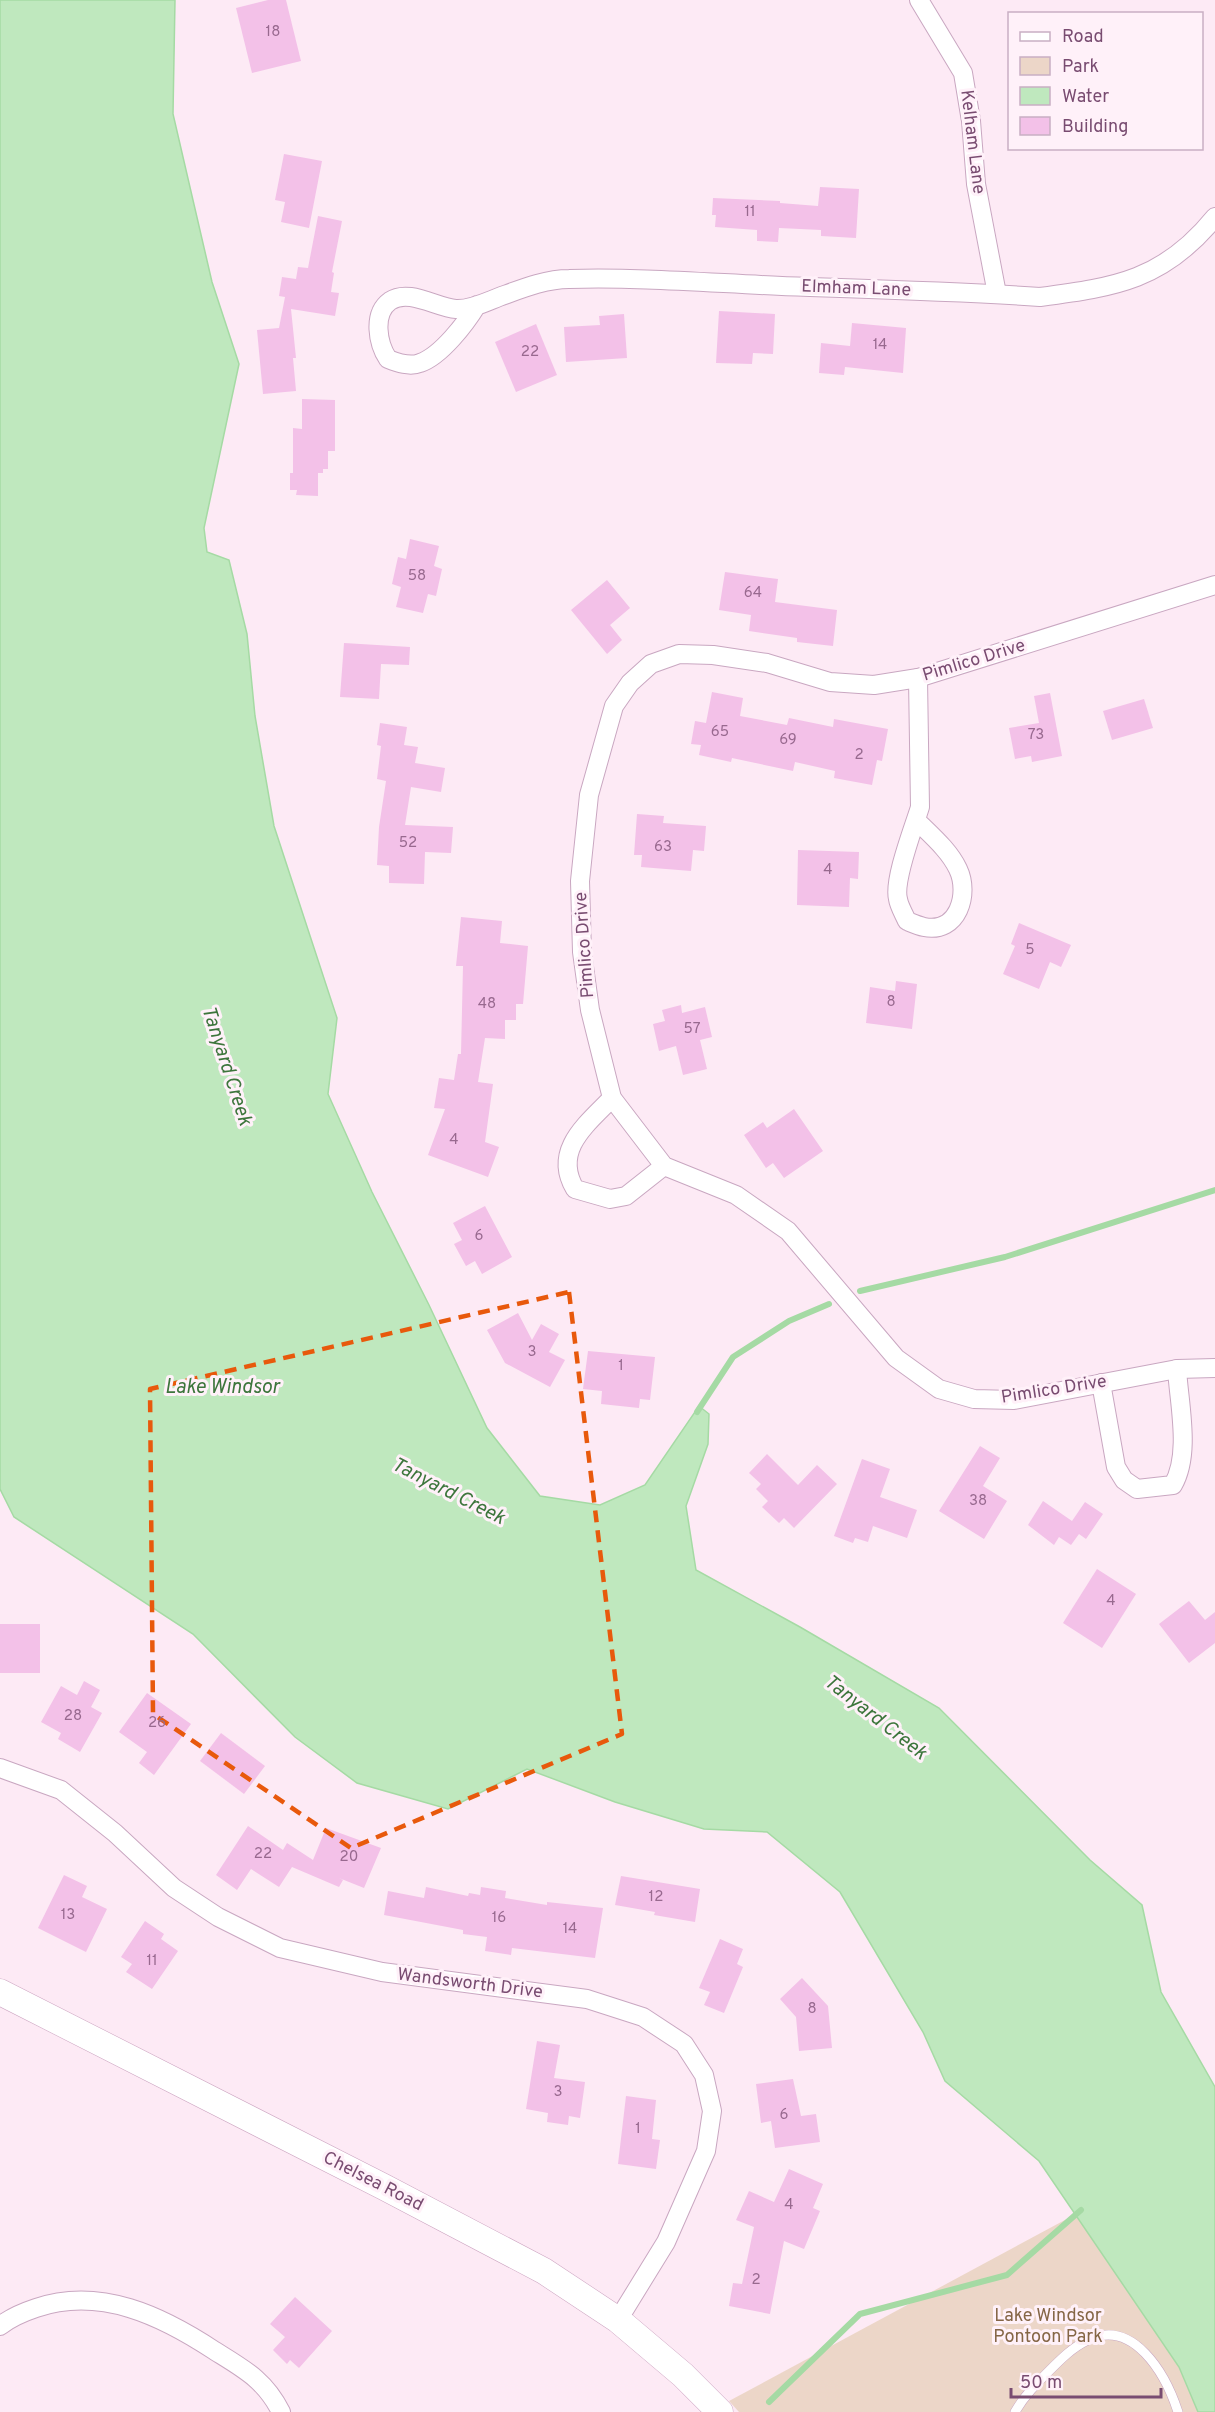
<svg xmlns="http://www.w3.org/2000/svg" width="1215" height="2412" viewBox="0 0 1215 2412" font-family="Overpass,sans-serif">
	<rect width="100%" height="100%" fill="#fdeaf5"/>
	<polygon fill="#ecd6c8" points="1076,2214 1179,2367 1198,2412 739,2412 729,2401"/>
	<polygon fill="#bfe8be" stroke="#a5daa4" stroke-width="1.5" points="0,0 175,0 173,114 212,282 239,364 204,528 207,552 229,560 247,634 255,716 274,826 337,1018 328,1094 372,1192 429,1305 487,1428 540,1496 600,1505 645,1485 699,1406 709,1414 708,1444 686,1506 696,1570 800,1627 939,1708 1090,1860 1142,1905 1161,1992 1215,2087 1215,2412 1198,2412 1179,2367 1039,2161 945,2081 923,2032 840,1892 767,1832 704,1829 615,1802 527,1769 448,1809 357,1783 295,1737 193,1634 14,1517 0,1489"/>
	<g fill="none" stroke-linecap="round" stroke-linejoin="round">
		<g stroke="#a5daa4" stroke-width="6">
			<polyline points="860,1291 1005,1257 1215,1190"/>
			<polyline points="697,1412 733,1357 789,1321 829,1304"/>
			<polyline points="769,2402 860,2314 1007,2275 1081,2210"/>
		</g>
	</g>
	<g fill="#f3c1e8">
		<polygon points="268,0 286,0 301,61 252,73 236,8"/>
		<polygon points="284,154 322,161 309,228 281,222 285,202 275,200"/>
		<polygon points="820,187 859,189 856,238 821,236 821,230 779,228 778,242 757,241 757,230 715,227 716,215 712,215 713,198 780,201 780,203 818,206"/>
		<polygon points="318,216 342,221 332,272 334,273 331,292 339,293 335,316 291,309 296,358 293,358 296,391 263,394 257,330 279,328 285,297 279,296 282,277 296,279 298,267 308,268"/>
		<polygon points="719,311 775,314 773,354 753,353 752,364 716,363"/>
		<polygon points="624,314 627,358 566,362 564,327 600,325 599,316"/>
		<polygon points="852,323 906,328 903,373 845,367 844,375 819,373 821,343 850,346"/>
		<polygon points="536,324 557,375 516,392 495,342"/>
		<polygon points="302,399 335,400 335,451 328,451 328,469 323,469 323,473 318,473 318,496 296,495 297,490 290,490 290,473 293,473 293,428 302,429"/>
		<polygon points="410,539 439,546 434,566 442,569 436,596 428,594 423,613 396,607 401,587 392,584 398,557 406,559"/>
		<polygon points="725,572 778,579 775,602 837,610 833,646 797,642 797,638 749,631 751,615 719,610"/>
		<polygon points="607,580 630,608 610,625 622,640 607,654 571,610"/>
		<polygon points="344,643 410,647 409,665 381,664 379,699 340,697"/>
		<polygon points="712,692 743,698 740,716 787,725 789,718 833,727 834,719 888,729 882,761 877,760 872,785 834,778 835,771 795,762 793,771 732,758 731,762 699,755 701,745 691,744 695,721 706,723"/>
		<polygon points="1050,693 1062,756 1032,762 1031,756 1015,759 1009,728 1039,723 1034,696"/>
		<polygon points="1144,699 1153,728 1112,740 1103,711"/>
		<polygon points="380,723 407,727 404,745 418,747 415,763 445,768 441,792 411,787 405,825 453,827 451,853 425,852 424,884 389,883 389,866 377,865 379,827 386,781 377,779 381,746 377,745"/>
		<polygon points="637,814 664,816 663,823 706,826 704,851 693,850 691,871 641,867 642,855 634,855"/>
		<polygon points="798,850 859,852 858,879 850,878 849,907 797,905"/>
		<polygon points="461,917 502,921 500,943 528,946 523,1004 516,1004 516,1020 505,1020 505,1039 485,1038 478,1082 493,1084 485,1142 499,1147 488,1177 428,1155 445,1109 434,1108 439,1078 454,1080 458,1054 461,1054 463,966 456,966"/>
		<polygon points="1019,923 1071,945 1061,967 1050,962 1039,989 1003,974 1015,946 1011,944"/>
		<polygon points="896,981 917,984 912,1029 866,1023 870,987 895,991"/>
		<polygon points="681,1005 682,1013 705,1007 712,1037 700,1040 707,1069 683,1075 676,1046 659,1051 653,1024 665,1021 662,1010"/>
		<polygon points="794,1109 823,1151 784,1178 773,1163 766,1168 744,1135 763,1122 767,1128"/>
		<polygon points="485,1206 512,1257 482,1274 475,1261 466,1266 454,1244 462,1240 453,1223"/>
		<polygon points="518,1313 532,1340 541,1324 559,1334 549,1352 565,1360 550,1387 505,1363 487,1330"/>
		<polygon points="588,1351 655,1357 650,1400 640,1399 639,1408 601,1404 602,1391 583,1389"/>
		<polygon points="980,1446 1000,1458 983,1486 1007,1501 984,1539 939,1511"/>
		<polygon points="767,1454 798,1485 817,1465 837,1484 794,1528 784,1518 779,1523 762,1507 768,1501 756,1489 761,1484 749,1473"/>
		<polygon points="862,1459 890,1469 880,1497 917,1510 907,1538 873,1526 868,1542 855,1538 853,1543 834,1536"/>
		<polygon points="1043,1501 1072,1521 1085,1502 1103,1514 1086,1539 1079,1534 1071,1545 1059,1537 1054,1545 1028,1525"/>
		<polygon points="1097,1569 1136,1594 1102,1648 1063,1623"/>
		<polygon points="1189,1601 1205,1620 1215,1612 1215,1643 1189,1663 1159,1624"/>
		<rect x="0" y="1624" width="40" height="49"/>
		<polygon points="84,1681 100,1690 91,1707 102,1713 80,1752 58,1739 61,1733 41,1722 61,1686 77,1695"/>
		<polygon points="147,1693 191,1724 154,1775 139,1763 147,1752 119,1732"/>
		<polygon points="221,1733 265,1766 244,1794 200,1761"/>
		<polygon points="248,1826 283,1850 287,1843 313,1860 326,1828 381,1848 364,1888 339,1878 343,1880 339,1887 292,1867 279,1887 251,1869 237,1890 216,1875"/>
		<polygon points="64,1875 87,1886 82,1897 107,1909 86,1952 38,1928"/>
		<polygon points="621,1876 700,1889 695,1922 654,1915 655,1912 615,1905"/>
		<polygon points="426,1887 468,1896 469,1893 480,1895 481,1887 506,1891 505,1898 547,1905 547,1902 603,1908 595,1958 512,1948 511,1955 485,1951 487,1937 463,1934 463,1930 384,1915 388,1891 424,1898"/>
		<polygon points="145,1921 164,1934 161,1939 178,1951 152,1989 126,1972 132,1964 121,1957"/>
		<polygon points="720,1939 743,1949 737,1964 743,1967 724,2013 704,2005 710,1992 699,1988"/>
		<polygon points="802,1978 828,2006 832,2048 799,2051 796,2017 780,1999"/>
		<polygon points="537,2041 560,2045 554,2078 585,2082 580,2118 569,2116 568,2125 547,2122 548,2113 526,2109"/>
		<polygon points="793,2079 801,2116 816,2114 820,2142 775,2148 771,2121 761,2123 756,2084"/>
		<polygon points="626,2096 656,2100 652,2139 660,2140 656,2169 618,2164"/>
		<polygon points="789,2169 823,2184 813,2208 820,2211 804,2249 784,2241 770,2314 729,2306 733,2283 742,2284 754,2227 736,2220 749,2191 774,2202"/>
		<polygon points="295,2297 332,2331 299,2368 290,2360 287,2364 273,2350 285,2337 270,2324"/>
	</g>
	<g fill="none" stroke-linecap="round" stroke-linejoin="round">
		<defs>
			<path id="lane" d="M1015,2412C1024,2396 1037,2383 1050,2370C1061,2359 1072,2348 1086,2341C1133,2316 1166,2375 1178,2412"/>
			<g id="street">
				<polyline points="919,0 963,73 971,121 976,184 997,294"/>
				<path d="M477,305C466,323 441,356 420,363C410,367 398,363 388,359C378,344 372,314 390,301C409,288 437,308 456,309C470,310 486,302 499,297C521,289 545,279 569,279C640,277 711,283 782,286C868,289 954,291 1040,297C1116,287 1164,280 1215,217"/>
				<polyline points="1215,585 918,678 874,685 830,682 767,663 713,655 679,654 651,664 630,683 614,706 589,795 580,881 582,952 590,1010 612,1098 664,1166 736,1195 788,1231 896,1358 939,1389 974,1399 1014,1400 1177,1369 1215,1368"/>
				<path d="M916,820C931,835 949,850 958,869C970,894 958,934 924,927C919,926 912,923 907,921C904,914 899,906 898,899C893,880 914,827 920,807L918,678"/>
				<path d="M612,1098C587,1124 552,1150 575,1189L610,1199L626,1196L664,1166"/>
				<path d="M1101,1383L1116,1467L1124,1480L1137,1489L1173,1485C1191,1454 1179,1404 1177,1369"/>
				<polyline points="0,1768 61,1790 115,1833 174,1888 218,1917 280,1948 382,1972 587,1999 643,2017 684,2044 704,2075 712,2111 706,2151 666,2242 618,2320"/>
				<path d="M0,2326C10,2318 24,2312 36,2308C100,2286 162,2316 215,2351C244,2369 265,2380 281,2412"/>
			</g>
			<polyline id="secondary" points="0,1992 384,2187 544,2271 618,2320 683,2375 720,2412"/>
		</defs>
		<use href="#lane" stroke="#c9a7c1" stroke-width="10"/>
		<use href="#street" stroke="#c9a7c1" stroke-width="20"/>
		<use href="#secondary" stroke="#cda6c2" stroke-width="27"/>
		<use href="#lane" stroke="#fff" stroke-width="9"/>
		<use href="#street" stroke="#fff" stroke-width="18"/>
		<use href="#secondary" stroke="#fff" stroke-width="26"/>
	</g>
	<path fill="none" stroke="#e8590c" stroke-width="4.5" stroke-dasharray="12 8" stroke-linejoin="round" d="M569,1292L622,1734L351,1848L153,1714L150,1389Z"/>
	<g text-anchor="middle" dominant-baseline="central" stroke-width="6" stroke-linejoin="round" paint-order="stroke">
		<g font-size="15" fill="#98698f">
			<text x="273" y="32">18</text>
			<text x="750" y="212">11</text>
			<text x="880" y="345">14</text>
			<text x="530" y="352">22</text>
			<text x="417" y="576">58</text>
			<text x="753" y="593">64</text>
			<text x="720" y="732">65</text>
			<text x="1036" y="735">73</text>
			<text x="788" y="740">69</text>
			<text x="859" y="755">2</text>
			<text x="408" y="843">52</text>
			<text x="663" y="847">63</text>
			<text x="828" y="870">4</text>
			<text x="1030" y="950">5</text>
			<text x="891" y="1002">8</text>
			<text x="487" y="1004">48</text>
			<text x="692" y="1029">57</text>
			<text x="454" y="1140">4</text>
			<text x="479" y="1236">6</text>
			<text x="532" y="1352">3</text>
			<text x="621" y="1366">1</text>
			<text x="978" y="1501">38</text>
			<text x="1111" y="1601">4</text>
			<text x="73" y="1716">28</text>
			<text x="157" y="1723">26</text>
			<text x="263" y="1854">22</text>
			<text x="349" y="1857">20</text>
			<text x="656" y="1897">12</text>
			<text x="68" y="1915">13</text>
			<text x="499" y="1918">16</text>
			<text x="570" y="1929">14</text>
			<text x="152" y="1961">11</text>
			<text x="812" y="2009">8</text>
			<text x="558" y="2092">3</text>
			<text x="784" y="2115">6</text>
			<text x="638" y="2129">1</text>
			<text x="789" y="2205">4</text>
			<text x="756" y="2280">2</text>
		</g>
		<g font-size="18" fill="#794c71" stroke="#fff1f9">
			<text transform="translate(972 142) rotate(83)">Kelham Lane</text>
			<text transform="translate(856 289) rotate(2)">Elmham Lane</text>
			<text transform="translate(974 661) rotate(-17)">Pimlico Drive</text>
			<text transform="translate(585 945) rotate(-94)">Pimlico Drive</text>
			<text transform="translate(1054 1390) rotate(-9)">Pimlico Drive</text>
			<text transform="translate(470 1984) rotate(7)">Wandsworth Drive</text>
			<text transform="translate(373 2182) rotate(27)">Chelsea Road</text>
		</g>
		<g font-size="18" fill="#856646" stroke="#fff1f9">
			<text x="1048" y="2316">Lake Windsor<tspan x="1048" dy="21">Pontoon Park</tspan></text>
		</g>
		<g font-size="20" font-style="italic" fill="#3d763c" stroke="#fff1f9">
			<text transform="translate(226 1066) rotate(72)">Tanyard Creek</text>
			<text x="222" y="1388">Lake Windsor</text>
			<text transform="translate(448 1492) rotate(27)">Tanyard Creek</text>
			<text transform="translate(875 1718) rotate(38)">Tanyard Creek</text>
		</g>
	</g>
	<rect x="1008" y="12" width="195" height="138" fill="#fff1f9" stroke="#c9afc3" stroke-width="1.5"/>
	<rect x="1020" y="32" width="30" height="9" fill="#ffffff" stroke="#c9afc3" stroke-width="1.5"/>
	<text x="1062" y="42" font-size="18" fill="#794c71">Road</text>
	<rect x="1020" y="57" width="30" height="18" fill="#ecd6c8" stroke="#c9afc3" stroke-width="1.5"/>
	<text x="1062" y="72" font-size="18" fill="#794c71">Park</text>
	<rect x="1020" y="87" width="30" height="18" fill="#bfe8be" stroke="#c9afc3" stroke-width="1.5"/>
	<text x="1062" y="102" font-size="18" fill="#794c71">Water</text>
	<rect x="1020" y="117" width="30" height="18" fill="#f3c1e8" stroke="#c9afc3" stroke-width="1.5"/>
	<text x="1062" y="132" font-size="18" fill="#794c71">Building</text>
	<path d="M1011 2388v9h150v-9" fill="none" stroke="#794c71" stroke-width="3"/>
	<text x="1020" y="2388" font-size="18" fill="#794c71" stroke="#fff1f9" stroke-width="4.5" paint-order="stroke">50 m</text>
</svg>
